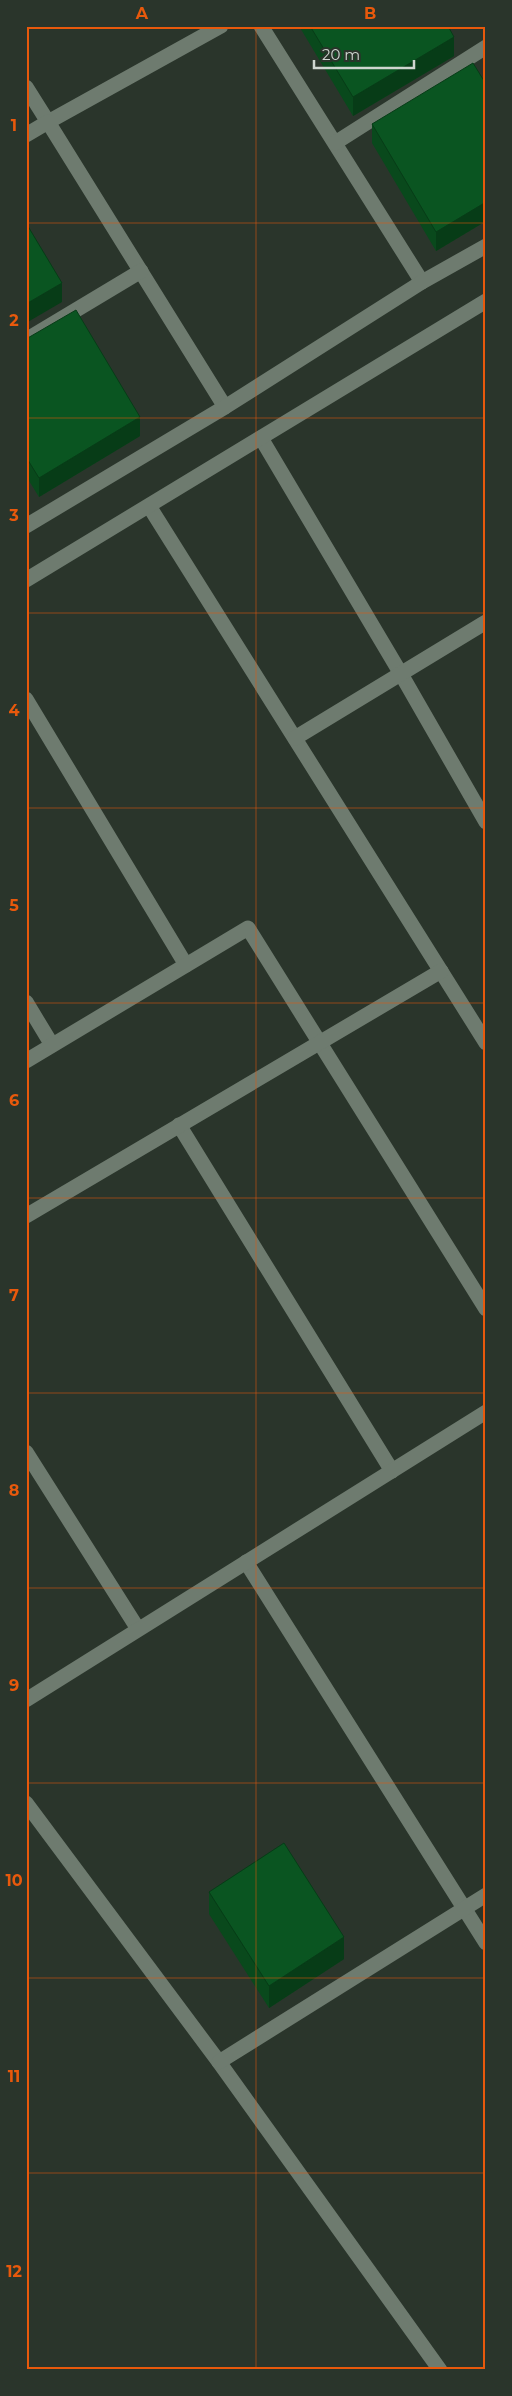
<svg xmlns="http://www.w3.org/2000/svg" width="512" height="2396" viewBox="0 0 512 2396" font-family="Montserrat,sans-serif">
	<rect width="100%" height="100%" fill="#2a352b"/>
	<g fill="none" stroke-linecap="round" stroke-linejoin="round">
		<g stroke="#6e7b6f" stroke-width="15">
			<polyline points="261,26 422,282"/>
			<polyline points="26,87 48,122 221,26"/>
			<polyline points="26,135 48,122 225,407"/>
			<polyline points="335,143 486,47"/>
			<polyline points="26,340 141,271"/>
			<polyline points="26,526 225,407 422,282 486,246"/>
		</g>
		<g stroke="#6e7b6f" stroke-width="15">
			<polyline points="261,438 401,674 486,822"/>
			<polyline points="149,506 486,1043"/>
			<polyline points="26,580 486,301"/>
			<polyline points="26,699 186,965"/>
			<polyline points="295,738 486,622"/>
			<polyline points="26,1002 52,1045"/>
			<polyline points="26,1061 248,928 486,1309"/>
			<polyline points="179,1125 392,1471"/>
			<polyline points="26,1216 441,971"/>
			<polyline points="26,1452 138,1629"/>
			<polyline points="246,1562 486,1943"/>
			<polyline points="26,1700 486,1412"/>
			<polyline points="26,1803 219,2062 440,2370"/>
			<polyline points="219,2062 486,1895"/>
		</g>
	</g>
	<g fill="#09491c">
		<polygon points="299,26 448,26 454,56 353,116"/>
		<polygon points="486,84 486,221 436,251 372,143 372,124"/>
		<polygon points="26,339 140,436 39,497 26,476"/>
		<polygon points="209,1892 344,1959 269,2008 209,1914"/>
	</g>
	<g fill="#073c17">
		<polygon points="454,37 454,56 353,116 353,97"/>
		<polygon points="486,202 486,221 436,251 436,232"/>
		<polygon points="62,283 62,302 26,323 26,304"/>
		<polygon points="140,417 140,436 39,497 39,478"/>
		<polygon points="344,1937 344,1959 269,2008 269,1986"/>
	</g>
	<g fill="#0a5521" stroke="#073c17">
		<polygon points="310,26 448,26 454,37 353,97"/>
		<polygon points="473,63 486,84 486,202 436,232 372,124"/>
		<polygon points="26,223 62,283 26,304"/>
		<polygon points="76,310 140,417 39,478 26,457 26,339"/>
		<polygon points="284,1843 344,1937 269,1986 209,1892"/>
	</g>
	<path fill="none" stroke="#e8590c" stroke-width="1" stroke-opacity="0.55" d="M256,26V2370M26,223H486M26,418H486M26,613H486M26,808H486M26,1003H486M26,1198H486M26,1393H486M26,1588H486M26,1783H486M26,1978H486M26,2173H486"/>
	<rect width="512" height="2396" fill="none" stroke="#2a352b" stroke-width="55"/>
	<path d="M314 60v8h100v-8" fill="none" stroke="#cfd6d0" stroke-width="2.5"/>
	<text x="322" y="60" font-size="15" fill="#cfd6d0" stroke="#2a352b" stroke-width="4" paint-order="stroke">20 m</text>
	<rect x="28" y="28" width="456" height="2340" fill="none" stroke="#e8590c" stroke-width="2"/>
	<g font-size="16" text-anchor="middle" font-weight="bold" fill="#e8590c">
		<text x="142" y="19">A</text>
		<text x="370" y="19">B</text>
		<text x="14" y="131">1</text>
		<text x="14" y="326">2</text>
		<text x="14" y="521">3</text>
		<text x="14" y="716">4</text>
		<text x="14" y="911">5</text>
		<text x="14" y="1106">6</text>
		<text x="14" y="1301">7</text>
		<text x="14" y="1496">8</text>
		<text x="14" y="1691">9</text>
		<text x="14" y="1886">10</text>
		<text x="14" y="2082">11</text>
		<text x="14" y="2277">12</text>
	</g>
</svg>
